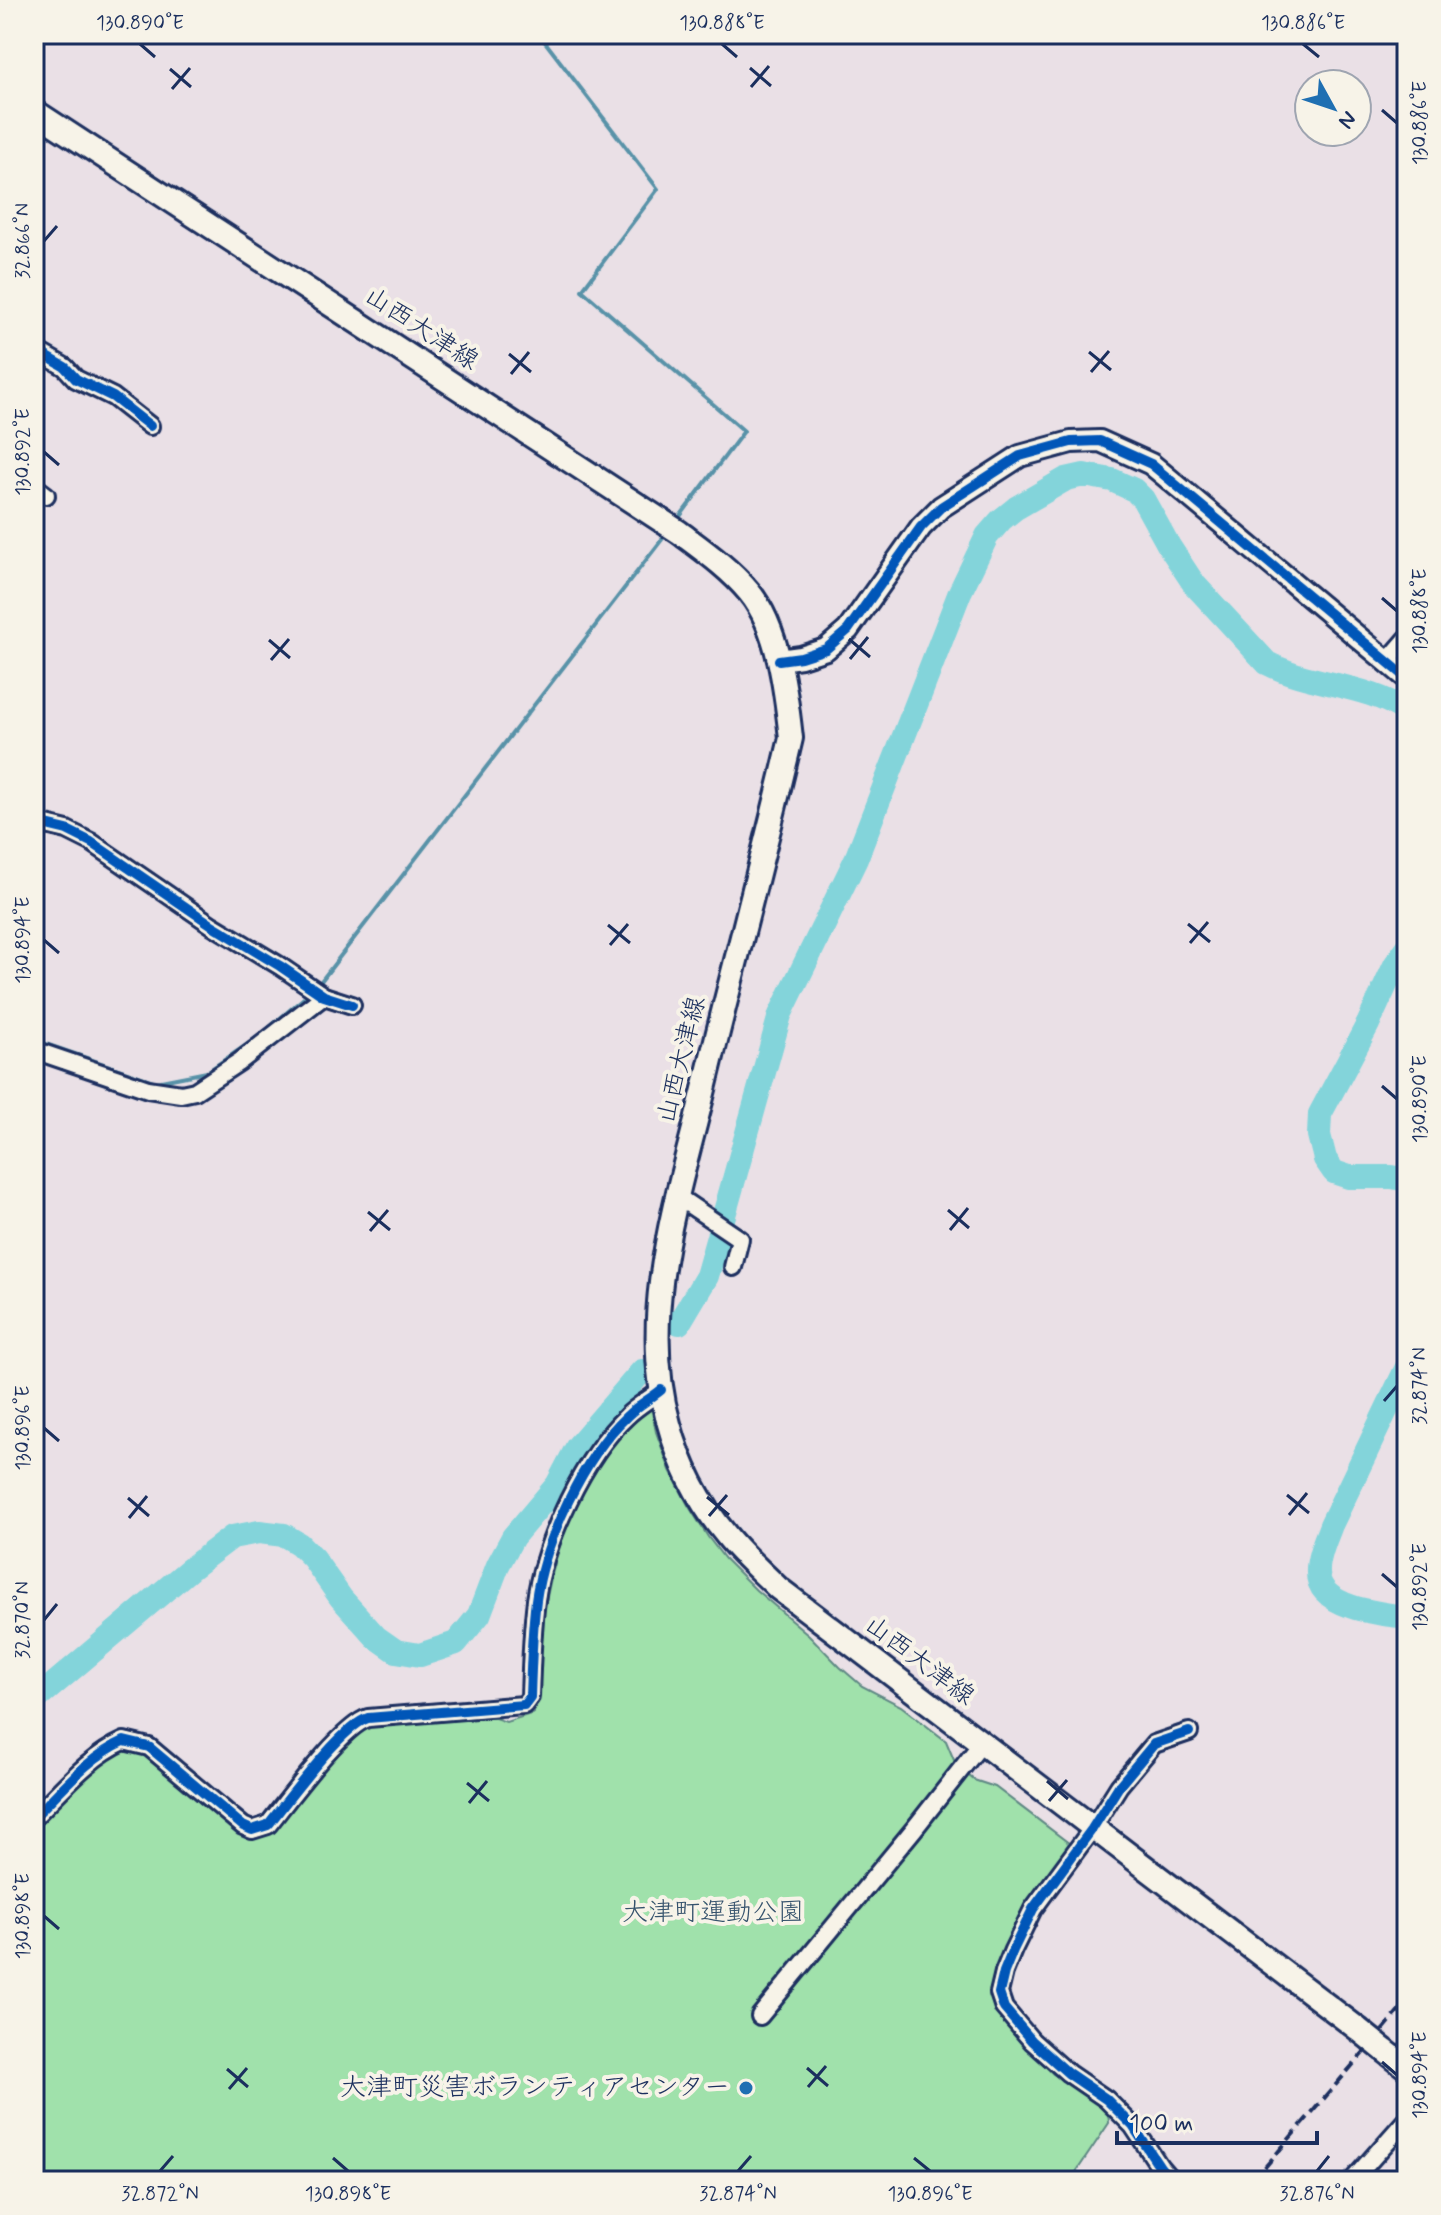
<svg xmlns="http://www.w3.org/2000/svg" width="1441" height="2215" viewBox="0 0 1441 2215" font-family="Mynerve,'Klee One',sans-serif">
	<rect width="100%" height="100%" fill="#eae0e6"/>
	<filter id="ink" filterUnits="userSpaceOnUse"><feTurbulence type="fractalNoise" baseFrequency=".0125" numOctaves="2"/><feDisplacementMap in="SourceGraphic" scale="16" xChannelSelector="R" yChannelSelector="G"/><feConvolveMatrix kernelMatrix="1 2 1 2 8 2 1 2 1" color-interpolation-filters="sRGB"/></filter>
	<g filter="url(#ink)">
		<path fill="#a0e1ab" stroke="#5e8884" stroke-width="2" d="M651,1407L656,1432L670,1470L688,1505L708,1537L725,1559L756,1590L809,1635L840,1667L862,1686L901,1706L946,1741L956,1765L974,1780L995,1787L1070,1844L1016,1921L990,1989L998,2011L1020,2039L1053,2074L1087,2094L1108,2111L1109,2123L1070,2181H34V1824L107,1755L128,1747L138,1749L241,1831L256,1837L269,1831L343,1744L355,1732L371,1724L424,1718H495L506,1722L534,1713C537,1627 553,1527 604,1455C617,1436 633,1422 651,1407Z"/>
		<g fill="none" stroke-linecap="round" stroke-linejoin="round">
			<g stroke="#5992a8" stroke-width="4">
				<polyline points="539,34 658,189 582,290 744,431 675,523"/>
				<polyline points="318,985 667,533"/>
				<polyline points="34,1040 156,1082 207,1072 258,1037 312,991"/>
			</g>
			<g stroke="#83d4da" stroke-width="24">
				<polyline points="1407,948 1395,965 1368,1024 1320,1114 1319,1135 1325,1159 1334,1172 1349,1177 1392,1177 1407,1180"/>
				<path d="M679,1323L707,1276L780,1015L856,859L960,592L987,536L1001,520L1016,508L1066,479L1084,475L1112,480L1134,490L1143,499L1169,546L1194,584L1267,663C1311,686 1366,683 1407,712"/>
				<path d="M1407,1367L1331,1525C1326,1539 1317,1557 1318,1573C1318,1608 1381,1614 1407,1617"/>
				<polyline points="34,1701 190,1569 232,1537 259,1532 284,1535 299,1544 313,1558 341,1598 376,1637 396,1651 420,1655 456,1643 479,1615 498,1565 513,1537 557,1485 577,1447 642,1371"/>
			</g>
			<defs>
				<g id="minor">
					<polyline points="34,349 65,367 76,379 113,397 150,426"/>
					<polyline points="34,486 46,495"/>
					<polyline points="1387,662 1407,639"/>
					<polyline points="34,822 67,830 91,842 212,925 280,966 324,996 352,1005"/>
					<polyline points="34,1050 148,1089 181,1094 195,1091 239,1062 324,996"/>
					<polyline points="678,1197 740,1239 733,1267"/>
					<path d="M34,1817C62,1790 88,1757 124,1741L149,1747L243,1826L252,1830L268,1825C288,1800 342,1726 368,1718L524,1705L530,1697C531,1665 532,1632 536,1600C544,1541 584,1456 627,1416C637,1406 650,1399 661,1390"/>
					<polyline points="760,2016 914,1829 981,1744"/>
					<polyline points="1172,2181 1160,2167 1133,2126 1106,2099 1068,2073 1032,2041 1004,2008 999,1993 1004,1972 1013,1950 1033,1909 1092,1829 1119,1786 1154,1744 1189,1732"/>
					<polyline points="1352,2181 1407,2119"/>
				</g>
				<polyline id="tertiary" points="779,660 801,657 826,649 848,630 921,527 941,507 1020,456 1071,442 1100,441 1151,464 1407,678"/>
				<g id="secondary">
					<path d="M34,111L679,532C703,550 729,568 749,592C779,628 786,693 791,738C764,854 733,969 705,1085C679,1193 637,1313 669,1424C680,1465 700,1504 727,1536C742,1555 761,1571 778,1588L1358,2029"/>
					<polyline points="1384,2050 1407,2068"/>
				</g>
			</defs>
			<use href="#minor" stroke="#1b2f5e" stroke-width="22"/>
			<use href="#tertiary" stroke="#1b2f5e" stroke-width="26"/>
			<use href="#secondary" stroke="#1b2f5e" stroke-width="28"/>
			<use href="#minor" stroke="#f7f3e8" stroke-width="16"/>
			<use href="#tertiary" stroke="#f7f3e8" stroke-width="20"/>
			<use href="#secondary" stroke="#f7f3e8" stroke-width="22"/>
			<polyline stroke="#1b2f5e" stroke-width="4" stroke-dasharray="12 6" stroke-linecap="butt" points="1253,2181 1407,2002"/>
			<defs>
				<polyline id="secondary-bridge" points="1358,2029 1384,2050"/>
			</defs>
			<use href="#secondary-bridge" stroke="#1b2f5e" stroke-width="28" stroke-linecap="butt"/>
			<use href="#secondary-bridge" stroke="#f7f3e8" stroke-width="22"/>
			<defs>
				<g id="cycleway">
					<polyline points="34,349 65,367 76,379 113,397 150,426"/>
					<polyline points="779,660 801,657 826,649 848,630 921,527 941,507 1020,456 1071,442 1100,441 1151,464 1407,678"/>
					<polyline points="34,822 67,830 91,842 212,925 280,966 324,996 352,1005"/>
					<path d="M34,1817C62,1790 88,1757 124,1741L149,1747L243,1826L252,1830L268,1825C288,1800 342,1726 368,1718L524,1705L530,1697C531,1665 532,1632 536,1600C544,1541 584,1456 627,1416C637,1406 650,1399 661,1390"/>
					<polyline points="1172,2181 1160,2167 1133,2126 1106,2099 1068,2073 1032,2041 1004,2008 999,1993 1004,1972 1013,1950 1033,1909 1092,1829 1119,1786 1154,1744 1189,1732"/>
				</g>
			</defs>
			<use href="#cycleway" stroke="#f7f3e8" stroke-width="15"/>
			<use href="#cycleway" stroke="#0057b8" stroke-width="10"/>
		</g>
	</g>
	<path fill="none" stroke="#1b2f5e" stroke-width="3" d="M140,44L155,57M722,44L737,57M1303,44L1319,57M750,68L771,86M170,69L191,87M751,87L769,66M172,89L190,68M1382,110L1397,123M44,241L57,226M1089,352L1111,370M509,354L531,372M1091,372L1109,351M511,374L529,352M44,452L59,465M1382,598L1397,611M849,639L870,657M269,640L290,658M850,659L868,637M271,660L289,639M1188,924L1210,942M608,925L630,943M44,940L59,953M1190,943L1208,922M610,945L628,924M1382,1086L1397,1099M948,1210L969,1228M368,1212L390,1230M950,1230L968,1208M370,1231L388,1210M1384,1401L1397,1386M44,1428L59,1441M1287,1495L1309,1513M707,1497L729,1515M128,1498L149,1516M1289,1515L1307,1493M709,1516L727,1495M129,1518L147,1496M1382,1574L1397,1587M44,1620L57,1604M1047,1781L1068,1799M467,1783L489,1801M1049,1801L1067,1780M469,1803L487,1781M44,1916L59,1929M1382,2062L1397,2075M807,2068L828,2086M227,2069L248,2087M808,2087L826,2066M229,2089L247,2068M333,2158L348,2171M914,2158L930,2171M160,2171L173,2156M738,2171L751,2156M1317,2171L1329,2156"/>
	<circle fill="#1f6fb2" stroke="#f7f3e8" stroke-width="3" cx="746" cy="2088" r="8"/>
	<g text-anchor="middle" dominant-baseline="central" stroke-width="8" stroke-linejoin="round" paint-order="stroke">
		<g font-size="26" fill="#1b2f5e" stroke="#f7f3e8">
			<text transform="translate(421 329) rotate(33)">山西大津線</text>
			<text transform="translate(682 1060) rotate(-76)">山西大津線</text>
			<text transform="translate(919 1661) rotate(37)">山西大津線</text>
		</g>
		<g font-size="26" fill="#36536d" stroke="#f7f3e8">
			<text x="713" y="1913">大津町運動公園</text>
		</g>
		<g font-size="26" fill="#1b2f5e" stroke="#f7f3e8" text-anchor="end">
			<text x="730" y="2088">大津町災害ボランティアセンター</text>
		</g>
	</g>
	<rect width="1441" height="2215" fill="none" stroke="#f7f3e8" stroke-width="88"/>
	<g transform="translate(1333 108) rotate(130)"><circle r="38" fill="#f7f3e8" stroke="#9fa5b1" stroke-width="2"/>
	<path d="M0-6L14 30L0 20L-14 30Z" fill="#1f6fb2"/>
	<text y="-12" font-size="22" font-weight="bold" text-anchor="middle" fill="#1b2f5e">N</text>
	</g>
	<path d="M1117 2131v12h200v-12" fill="none" stroke="#1b2f5e" stroke-width="4"/>
	<text x="1129" y="2131" font-size="24" fill="#1b2f5e" stroke="#f7f3e8" stroke-width="6" paint-order="stroke">100 m</text>
	<rect x="44" y="44" width="1353" height="2127" fill="none" stroke="#1b2f5e" stroke-width="3"/>
	<g font-size="20" text-anchor="middle" fill="#1b2f5e">
		<text x="140" y="29">130.890°E</text>
		<text x="722" y="29">130.888°E</text>
		<text x="1303" y="29">130.886°E</text>
		<text transform="translate(1419 123) rotate(-90)" y="7">130.886°E</text>
		<text transform="translate(22 241) rotate(-90)" y="7">32.866°N</text>
		<text transform="translate(22 452) rotate(-90)" y="7">130.892°E</text>
		<text transform="translate(1419 611) rotate(-90)" y="7">130.888°E</text>
		<text transform="translate(22 940) rotate(-90)" y="7">130.894°E</text>
		<text transform="translate(1419 1099) rotate(-90)" y="7">130.890°E</text>
		<text transform="translate(1419 1386) rotate(-90)" y="7">32.874°N</text>
		<text transform="translate(22 1428) rotate(-90)" y="7">130.896°E</text>
		<text transform="translate(1419 1587) rotate(-90)" y="7">130.892°E</text>
		<text transform="translate(22 1620) rotate(-90)" y="7">32.870°N</text>
		<text transform="translate(22 1916) rotate(-90)" y="7">130.898°E</text>
		<text transform="translate(1419 2075) rotate(-90)" y="7">130.894°E</text>
		<text x="160" y="2200">32.872°N</text>
		<text x="348" y="2200">130.898°E</text>
		<text x="738" y="2200">32.874°N</text>
		<text x="930" y="2200">130.896°E</text>
		<text x="1317" y="2200">32.876°N</text>
	</g>
</svg>
